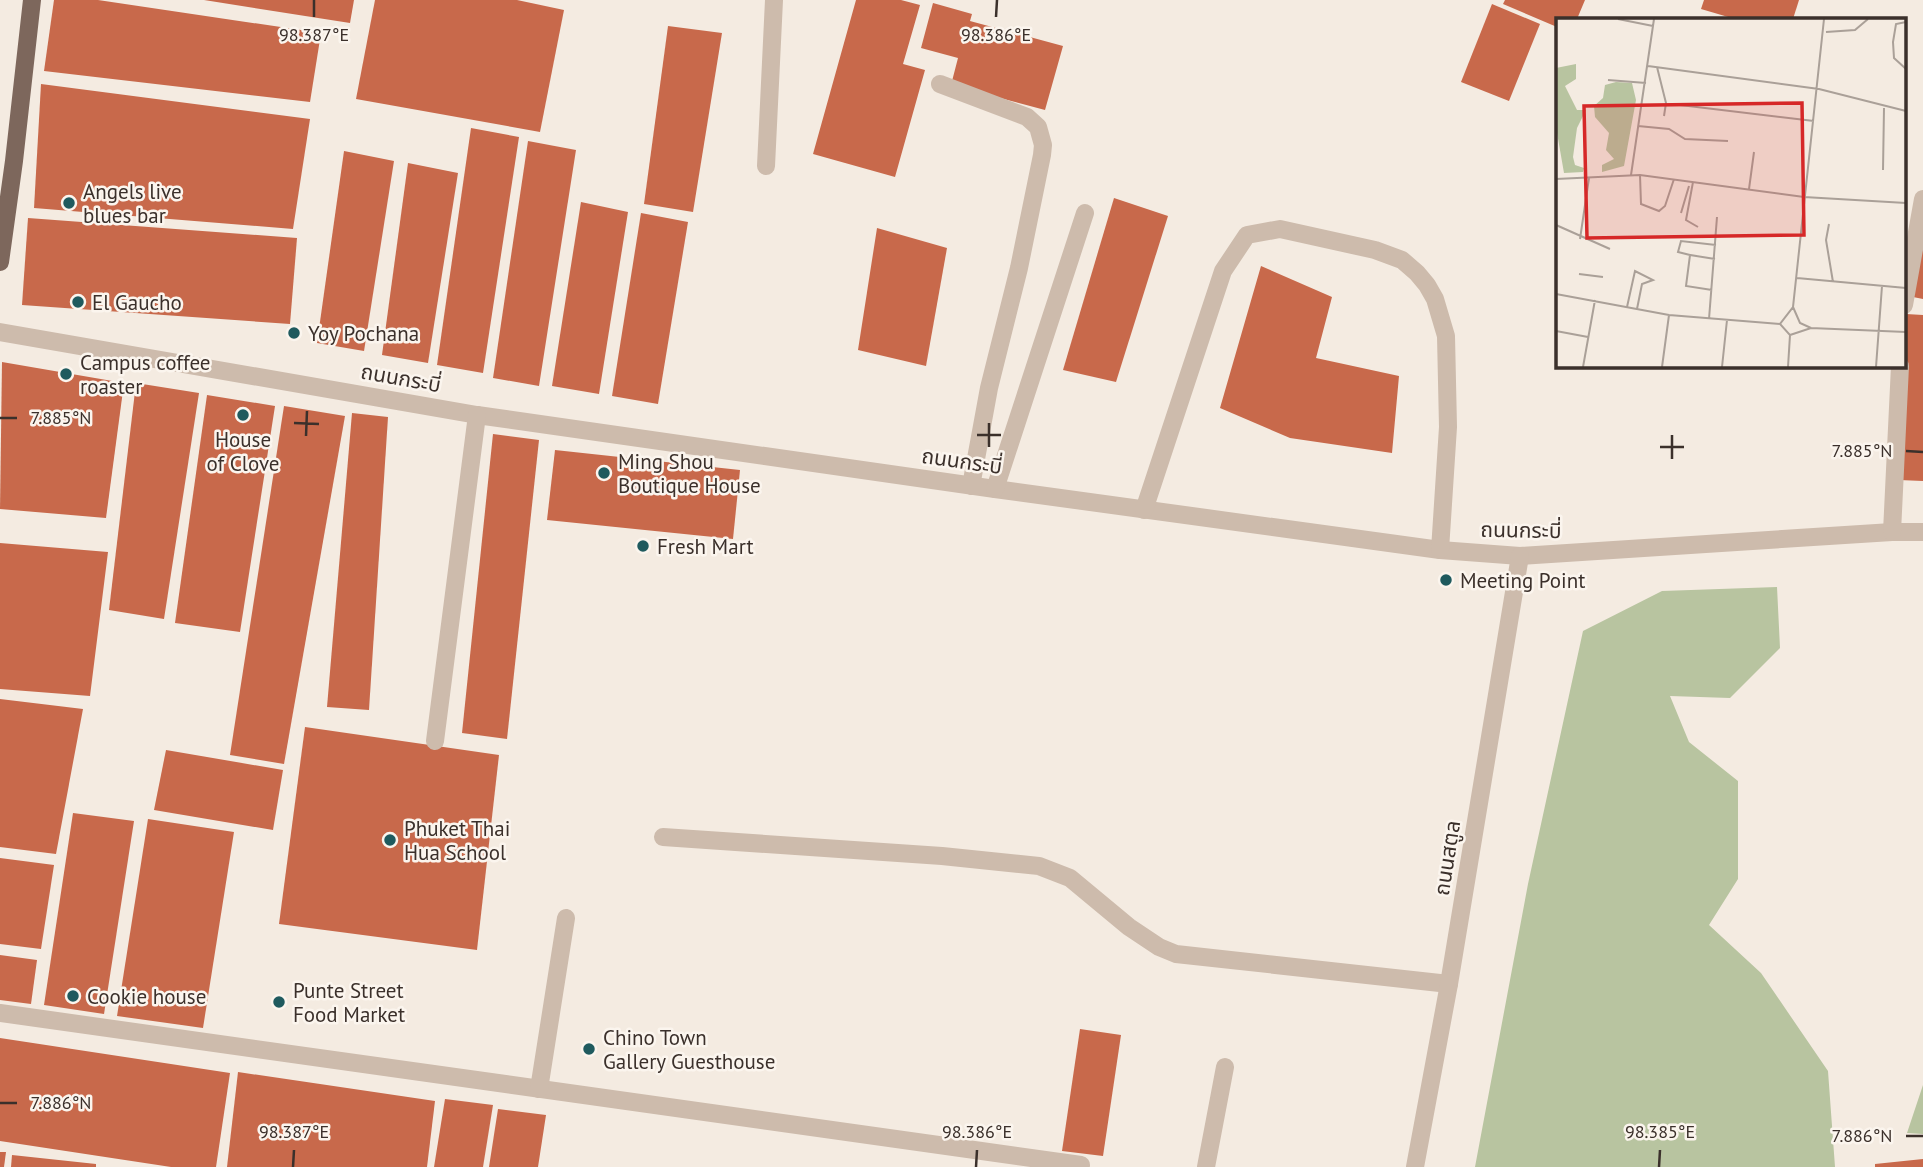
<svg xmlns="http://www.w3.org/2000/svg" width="1923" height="1167" viewBox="0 0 1923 1167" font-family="'PT Sans','Noto Sans Thai',sans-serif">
	<rect width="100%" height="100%" fill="#f4ebe1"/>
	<g fill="#b8c4a0">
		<polygon points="1777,587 1780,648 1730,698 1670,696 1689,742 1738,781 1738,879 1709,925 1761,973 1828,1071 1835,1167 1475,1167 1528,884 1583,631 1662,591"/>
		<polygon points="1923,1085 1923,1134 1907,1133"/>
	</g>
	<g fill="#c8694b">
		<polygon points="54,0 98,0 321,33 310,102 44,71"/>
		<polygon points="204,0 354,0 350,23"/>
		<polygon points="375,0 517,0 564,10 540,132 356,99"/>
		<polygon points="856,0 901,0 920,5 903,64 925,70 895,177 813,154"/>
		<polygon points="1505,0 1585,0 1577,19 1557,19 1557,27 1503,4"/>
		<polygon points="1704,0 1799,0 1793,19 1735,19 1701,9"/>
		<polygon points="933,3 972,14 970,21 1063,46 1045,110 951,85 958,58 921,48"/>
		<polygon points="1492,4 1540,24 1509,101 1461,82"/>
		<polygon points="668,26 722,33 693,212 644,204"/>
		<polygon points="41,84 310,119 293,229 34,208"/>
		<polygon points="471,128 519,137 483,373 437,365"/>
		<polygon points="528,141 576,150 539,386 493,378"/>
		<polygon points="344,151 394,161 364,351 317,343"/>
		<polygon points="408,163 458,173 428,363 382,355"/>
		<polygon points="1114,198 1168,216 1116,382 1063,370"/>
		<polygon points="581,202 628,212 599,394 552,386"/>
		<polygon points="641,213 688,222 658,404 612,396"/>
		<polygon points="28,218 297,238 290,324 22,305"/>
		<polygon points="1923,227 1923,299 1908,296"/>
		<polygon points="877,228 947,248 926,366 858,350"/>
		<polygon points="1261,266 1332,297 1316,358 1399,376 1392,453 1290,438 1220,408"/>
		<polygon points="1906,314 1923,315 1923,481 1899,480"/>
		<polygon points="2,362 124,383 106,518 0,509"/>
		<polygon points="136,383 199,393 164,619 109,610"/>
		<polygon points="207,395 275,406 240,632 175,623"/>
		<polygon points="284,406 345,416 284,764 230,755"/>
		<polygon points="352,413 388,417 369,710 327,707"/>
		<polygon points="493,434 539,440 507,739 462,733"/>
		<polygon points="555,450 740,470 733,539 547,520"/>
		<polygon points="0,543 108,552 90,696 0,689"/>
		<polygon points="0,699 83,709 56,854 0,847"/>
		<polygon points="305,727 499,755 477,950 279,924"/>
		<polygon points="166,750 283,770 273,830 154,810"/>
		<polygon points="73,813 134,821 104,1014 44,1005"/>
		<polygon points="148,819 234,832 203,1028 117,1016"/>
		<polygon points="0,858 54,865 41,949 0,944"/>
		<polygon points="0,955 37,960 31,1004 0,1000"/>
		<polygon points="1080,1029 1121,1035 1103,1156 1062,1151"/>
		<polygon points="0,1038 230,1073 216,1167 171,1167 0,1141"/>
		<polygon points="238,1072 435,1101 427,1167 227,1167"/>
		<polygon points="445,1099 493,1105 483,1167 434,1167"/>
		<polygon points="498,1109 546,1115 538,1167 489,1167"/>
		<polygon points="0,1152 6,1152 4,1167 0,1167"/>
		<polygon points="12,1155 96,1164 96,1167 11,1167"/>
		<polygon points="1923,1159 1923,1167 1875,1167 1875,1164"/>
	</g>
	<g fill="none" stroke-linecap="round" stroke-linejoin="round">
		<g stroke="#cdbbac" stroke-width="18">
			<polyline points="940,84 1027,117 1038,127 1043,145 1042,155 1019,268 989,388 971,486"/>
			<polyline points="766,166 774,0"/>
			<polyline points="1904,305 1923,199"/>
			<polyline points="0,332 477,415 995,489 1440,550 1520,556 1892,532 1923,532"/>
			<polyline points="995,489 1085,213"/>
			<polyline points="1144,510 1223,271 1247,235 1280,229 1375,250 1402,260 1417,273 1427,285 1435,299 1446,336 1448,427 1440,550"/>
			<polyline points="1892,532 1900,366"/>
			<polyline points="435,741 477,415"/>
			<polyline points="663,837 942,856 1039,866 1070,878 1129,927 1159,947 1176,954 1449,984"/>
			<polyline points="0,1013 1081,1165"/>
			<polyline points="539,1089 566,918"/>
			<polyline points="1206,1167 1225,1067"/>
			<polyline points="1415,1167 1449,984 1520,556"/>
		</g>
		<polyline stroke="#7d675c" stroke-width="18" points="0,262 14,161 32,0"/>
	</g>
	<path fill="none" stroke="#3b302b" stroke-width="2.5" d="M314,17V0M996,17L997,0M0,418H17M294,423L319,424M977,435H1001M306,436L307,411M989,447V423M1660,447H1684M1906,451L1923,452M1672,459V435M0,1103H17M1906,1136H1923M293,1167L294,1150M976,1167L977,1150M1659,1167L1660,1150"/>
	<g fill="#1f5a5e" stroke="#fbf5ee" stroke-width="2.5">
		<circle cx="69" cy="203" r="7"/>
		<circle cx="78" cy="302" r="7"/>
		<circle cx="294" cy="333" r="7"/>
		<circle cx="66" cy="374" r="7"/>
		<circle cx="243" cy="415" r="7"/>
		<circle cx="604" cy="473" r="7"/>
		<circle cx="643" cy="546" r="7"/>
		<circle cx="1446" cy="580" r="7"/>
		<circle cx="390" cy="840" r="7"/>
		<circle cx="73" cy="996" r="7"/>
		<circle cx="279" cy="1002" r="7"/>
		<circle cx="589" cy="1049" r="7"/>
	</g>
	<g text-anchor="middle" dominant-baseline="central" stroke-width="5" stroke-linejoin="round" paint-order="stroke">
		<g font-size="21" fill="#3b302b" stroke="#fbf5ee" text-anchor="start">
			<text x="83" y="191">Angels live<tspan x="83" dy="24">blues bar</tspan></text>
			<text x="92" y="302">El Gaucho</text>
			<text x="308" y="333">Yoy Pochana</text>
			<text x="80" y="362">Campus coffee<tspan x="80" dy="24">roaster</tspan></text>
			<text x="243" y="439" text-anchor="middle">House<tspan x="243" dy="24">of Clove</tspan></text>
			<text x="618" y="461">Ming Shou<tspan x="618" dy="24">Boutique House</tspan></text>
			<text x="657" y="546">Fresh Mart</text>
			<text x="1460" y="580">Meeting Point</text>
			<text x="404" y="828">Phuket Thai<tspan x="404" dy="24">Hua School</tspan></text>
			<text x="293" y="990">Punte Street<tspan x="293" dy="24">Food Market</tspan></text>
			<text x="87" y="996">Cookie house</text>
			<text x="603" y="1037">Chino Town<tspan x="603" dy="24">Gallery Guesthouse</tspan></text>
		</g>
		<g font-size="21" fill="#3b302b" stroke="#fbf5ee">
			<text transform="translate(401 378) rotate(10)">ถนนกระบี่</text>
			<text transform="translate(962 461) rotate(8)">ถนนกระบี่</text>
			<text transform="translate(1521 530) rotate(1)">ถนนกระบี่</text>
			<text transform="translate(1447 858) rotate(-81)">ถนนสตูล</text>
		</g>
	</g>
	<g transform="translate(1556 18)">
		<rect width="350" height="350" fill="#f4ebe1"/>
		<path d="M20,46V61L9,68L21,92H30L21,110L17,139L19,147L28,150L27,154L8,155L0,109V50ZM60,64L76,65L80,82L68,148L46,154V147L58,141L50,132L53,115L39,99L38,88L47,80L49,67Z" fill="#b8c4a0"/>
		<path fill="none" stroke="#aaa098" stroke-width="2" d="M62,1L97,8M350,4L340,6L337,24L338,40L350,51M270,14L299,12L312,1M92,48L263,71L350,93M101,49L110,85L108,98M52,62L90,65M124,87L258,103M82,108L113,111L129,121L172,123M327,152L328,90M75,157L98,1M84,157L85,186L103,193L109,188L118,161M0,161L84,157L248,179L350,185M137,164L130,202L142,209M193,171L198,134M125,195L133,168M273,206L270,222L277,264M0,207L54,231M24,221L33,160M134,237L122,234L125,223L160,227M23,256L47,259M241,260L350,270M156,272L130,268L134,237L159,241M0,276L113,297L224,306M71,289L79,253L97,262L86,266L81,291M237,289L244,305L255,310M153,301L161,199M0,313L32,319M234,317L255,310L350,314M27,349L39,282M106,349L113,297M166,349L171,302M232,349L234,317L224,306L237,289L268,1M320,349L326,268"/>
		<path fill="#d62828" fill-opacity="0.15" stroke="#d62828" stroke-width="3.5" d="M246,85L248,217L31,220L28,88Z"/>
		<rect width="350" height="350" fill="none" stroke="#3b302b" stroke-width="3.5"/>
	</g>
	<g font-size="18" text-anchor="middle" fill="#3b302b" stroke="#fbf5ee" stroke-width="5" stroke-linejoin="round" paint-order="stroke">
		<text x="314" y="41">98.387°E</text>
		<text x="996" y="41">98.386°E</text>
		<text x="61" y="424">7.885°N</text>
		<text x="1862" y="457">7.885°N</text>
		<text x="61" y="1109">7.886°N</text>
		<text x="294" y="1138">98.387°E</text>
		<text x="977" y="1138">98.386°E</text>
		<text x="1660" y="1138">98.385°E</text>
		<text x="1862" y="1142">7.886°N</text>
	</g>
</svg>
